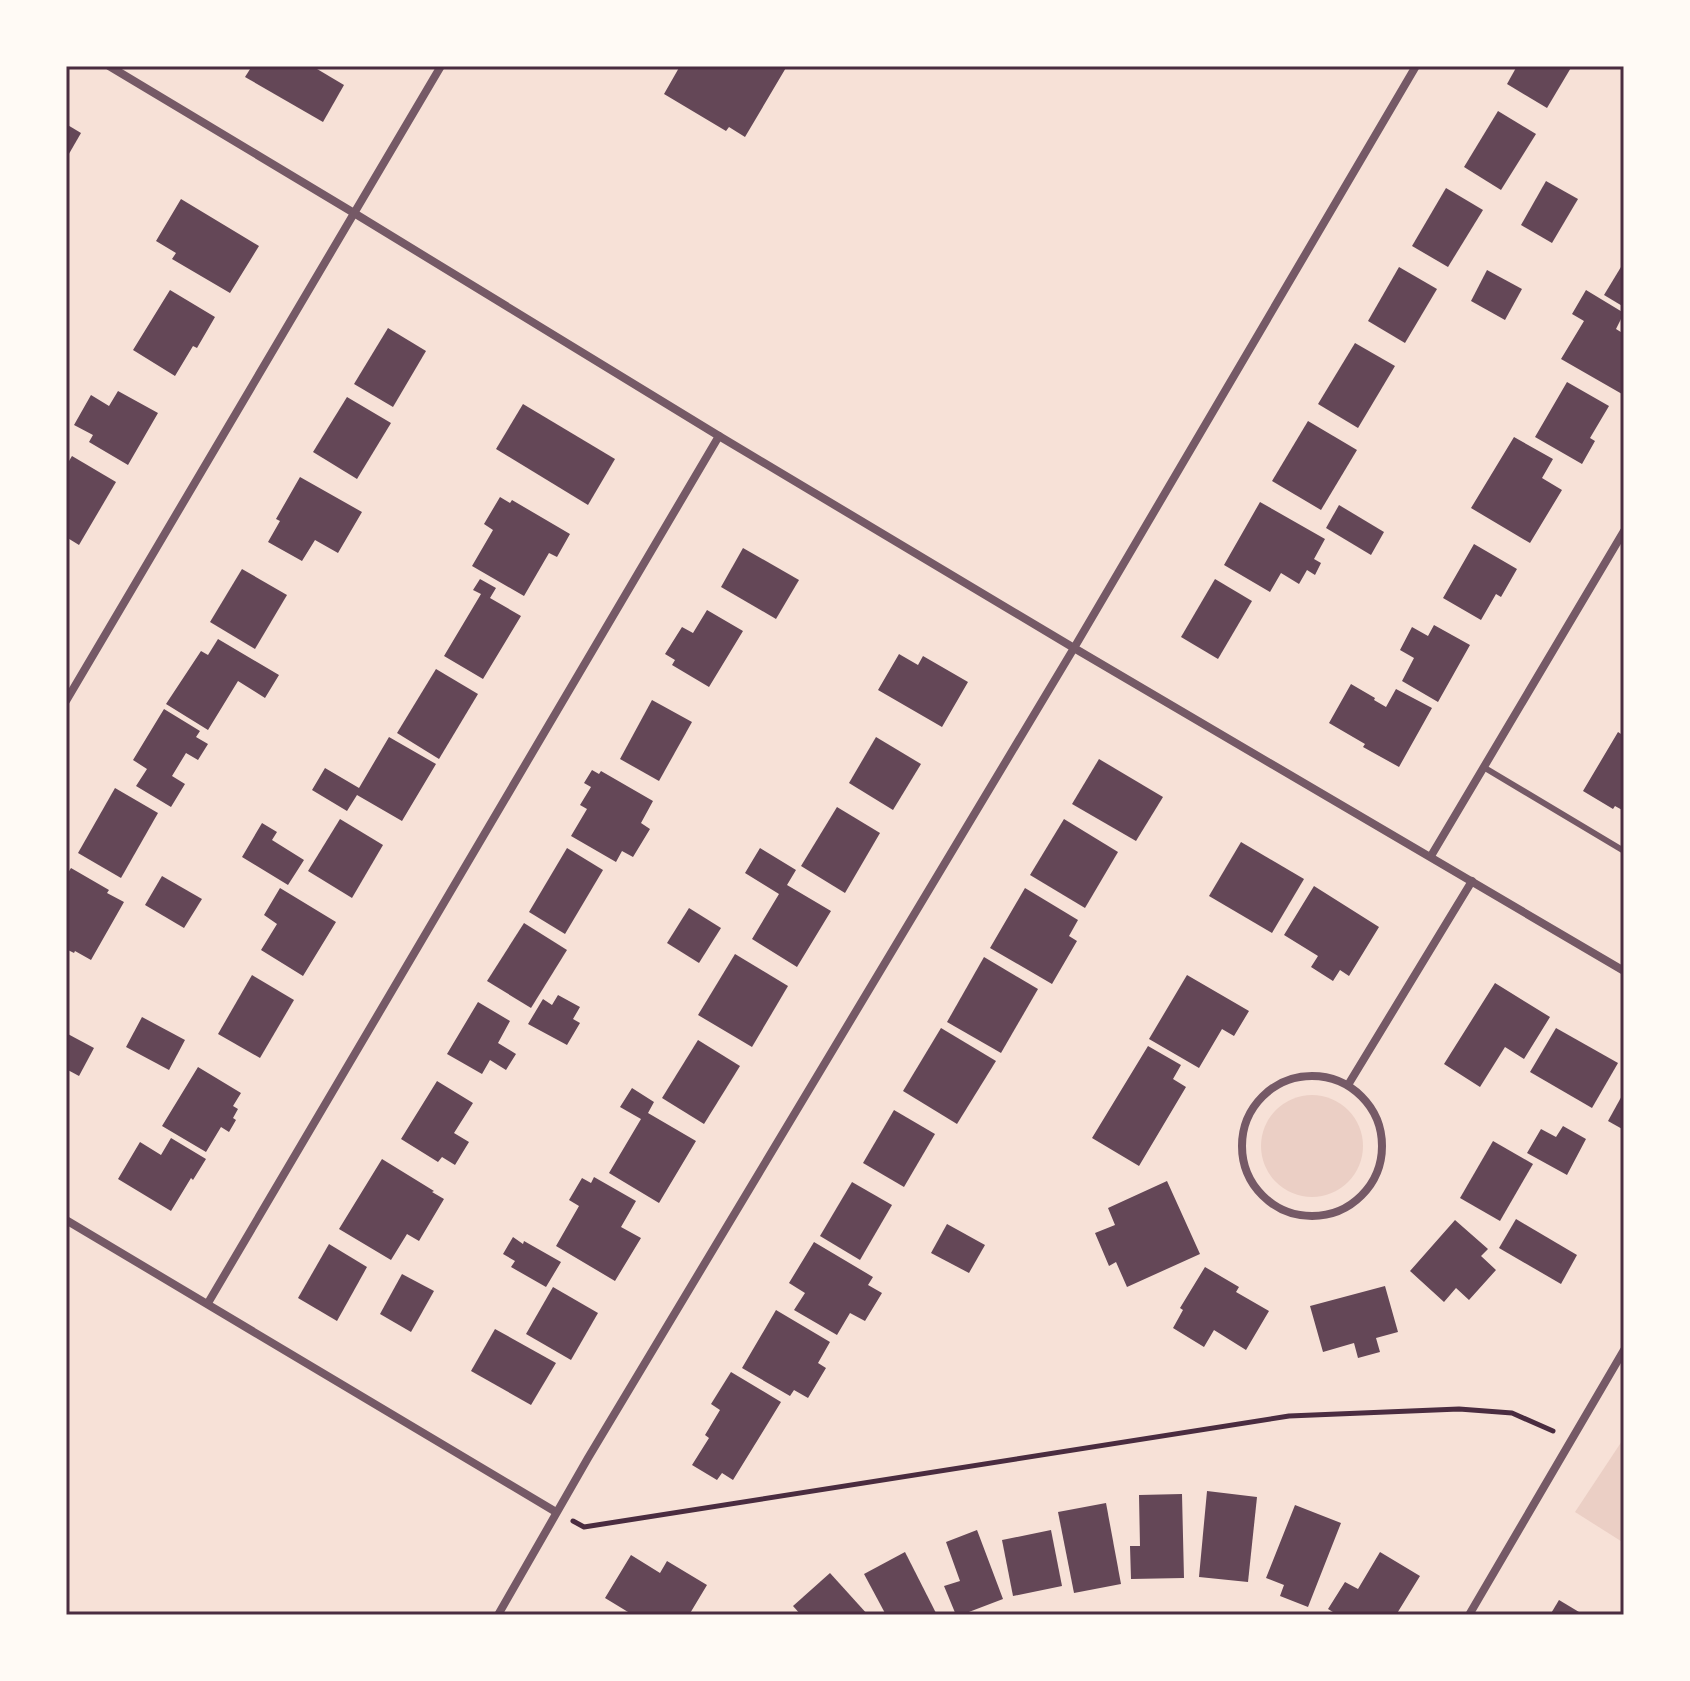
<svg xmlns="http://www.w3.org/2000/svg" width="1690" height="1681" viewBox="0 0 1690 1681" font-family="'IBM Plex Sans',sans-serif">
	<rect width="100%" height="100%" fill="#f7e1d7"/>
	<g fill="#ebcfc5">
		<circle cx="1312" cy="1146" r="51"/>
		<polygon points="1624,1438 1624,1543 1575,1512"/>
	</g>
	<g fill="#644757">
		<polygon points="252,66 312,66 344,85 323,122 245,77"/>
		<polygon points="680,66 787,66 745,137 729,127 726,131 664,94"/>
		<polygon points="1517,66 1572,66 1547,108 1507,84"/>
		<polygon points="1498,111 1536,134 1501,190 1464,167"/>
		<polygon points="66,124 81,133 66,159"/>
		<polygon points="1546,181 1578,199 1552,243 1521,225"/>
		<polygon points="1446,188 1483,210 1448,267 1412,246"/>
		<polygon points="181,199 259,246 230,293 172,259 176,253 156,241"/>
		<polygon points="1624,262 1624,307 1604,295"/>
		<polygon points="1399,267 1437,289 1405,343 1368,321"/>
		<polygon points="1487,270 1522,289 1505,320 1471,301"/>
		<polygon points="170,290 215,317 197,348 193,346 175,376 133,350"/>
		<polygon points="1586,290 1624,313 1616,329 1624,334 1624,390 1622,394 1561,359 1584,321 1572,314"/>
		<polygon points="388,328 426,351 393,407 354,384"/>
		<polygon points="1355,343 1395,366 1358,428 1318,404"/>
		<polygon points="1567,382 1609,406 1590,438 1595,441 1582,464 1535,437"/>
		<polygon points="118,391 158,413 128,465 89,442 93,435 74,425 91,395 109,406"/>
		<polygon points="347,397 391,423 357,479 313,452"/>
		<polygon points="523,404 615,459 588,505 496,449"/>
		<polygon points="1308,421 1357,450 1321,510 1272,481"/>
		<polygon points="1514,437 1553,459 1542,478 1562,490 1530,543 1471,508"/>
		<polygon points="72,456 116,482 79,545 66,537 66,466"/>
		<polygon points="300,477 362,512 338,553 315,540 302,561 268,542 280,521 276,519"/>
		<polygon points="500,497 510,503 512,500 570,534 557,557 549,553 524,596 472,566 493,530 484,524"/>
		<polygon points="1260,502 1325,539 1314,559 1321,563 1315,575 1307,570 1299,584 1281,573 1270,592 1224,565"/>
		<polygon points="1339,505 1384,532 1371,555 1326,528"/>
		<polygon points="1474,544 1517,569 1501,597 1496,594 1481,620 1443,598"/>
		<polygon points="743,548 799,580 776,619 721,587"/>
		<polygon points="242,569 287,595 255,649 210,622"/>
		<polygon points="480,579 496,588 490,598 521,616 483,679 444,656 481,594 473,590"/>
		<polygon points="1215,579 1252,601 1218,659 1181,637"/>
		<polygon points="707,610 743,631 709,687 672,665 675,660 665,654 682,627 693,633"/>
		<polygon points="1434,625 1470,645 1438,702 1402,681 1414,658 1400,650 1412,627 1428,636"/>
		<polygon points="218,639 279,675 265,698 238,681 208,730 166,704 201,651 208,655"/>
		<polygon points="899,654 918,665 923,656 968,682 942,727 878,690"/>
		<polygon points="436,669 478,694 439,759 397,733"/>
		<polygon points="1351,684 1375,698 1374,700 1386,707 1396,689 1432,708 1399,767 1363,747 1365,744 1329,723"/>
		<polygon points="652,700 692,722 659,781 620,759"/>
		<polygon points="164,709 200,731 196,737 208,744 198,760 186,753 172,776 185,784 171,807 136,786 147,769 133,760"/>
		<polygon points="1618,732 1624,736 1624,811 1615,806 1613,809 1583,791"/>
		<polygon points="389,737 436,764 402,821 357,795 347,811 312,790 325,768 359,788"/>
		<polygon points="876,737 921,764 893,810 849,783"/>
		<polygon points="1099,759 1163,797 1136,841 1072,804"/>
		<polygon points="592,770 599,774 601,771 653,801 641,823 650,829 633,857 622,851 616,862 571,836 587,809 580,805 591,787 584,783"/>
		<polygon points="115,788 158,813 121,878 78,853"/>
		<polygon points="837,807 880,833 845,893 801,866"/>
		<polygon points="340,819 383,845 352,898 308,871"/>
		<polygon points="1064,819 1118,852 1085,908 1030,875"/>
		<polygon points="262,823 277,832 272,840 304,860 288,885 242,857"/>
		<polygon points="1241,842 1304,879 1272,933 1209,896"/>
		<polygon points="567,848 603,870 565,934 529,912"/>
		<polygon points="760,848 796,870 787,885 831,911 797,967 752,939 779,894 745,873"/>
		<polygon points="71,868 109,890 107,893 124,902 91,960 75,951 74,953 66,949 66,876"/>
		<polygon points="162,876 202,899 184,928 145,905"/>
		<polygon points="1314,886 1379,927 1349,976 1340,970 1333,981 1311,967 1318,956 1284,935"/>
		<polygon points="280,888 336,922 303,976 261,950 277,924 264,915"/>
		<polygon points="1025,888 1078,920 1069,936 1077,941 1052,984 990,948"/>
		<polygon points="689,908 721,928 699,963 667,943"/>
		<polygon points="524,923 567,950 531,1008 487,981"/>
		<polygon points="735,954 788,986 752,1047 698,1015"/>
		<polygon points="984,957 1038,989 1001,1053 947,1022"/>
		<polygon points="252,975 294,1000 260,1058 218,1034"/>
		<polygon points="1187,975 1249,1011 1234,1036 1222,1029 1199,1068 1149,1039"/>
		<polygon points="1495,983 1550,1017 1524,1059 1505,1047 1480,1087 1444,1064"/>
		<polygon points="558,995 580,1007 573,1019 580,1023 567,1045 528,1024 543,999 552,1005"/>
		<polygon points="478,1002 510,1021 498,1043 516,1054 506,1070 490,1060 482,1074 447,1054"/>
		<polygon points="142,1017 185,1040 169,1070 126,1047"/>
		<polygon points="941,1028 996,1061 957,1124 903,1091"/>
		<polygon points="1556,1028 1618,1063 1592,1108 1530,1072"/>
		<polygon points="66,1033 94,1048 79,1076 66,1069"/>
		<polygon points="698,1040 740,1066 704,1124 662,1098"/>
		<polygon points="1148,1046 1181,1065 1173,1079 1186,1087 1139,1166 1092,1138"/>
		<polygon points="198,1067 241,1093 233,1106 238,1109 233,1118 236,1120 229,1132 221,1127 206,1152 162,1126"/>
		<polygon points="437,1081 473,1103 454,1133 469,1142 455,1165 442,1157 438,1162 401,1139"/>
		<polygon points="632,1088 654,1102 648,1113 696,1141 659,1203 609,1173 641,1119 620,1107"/>
		<polygon points="1624,1092 1624,1130 1608,1121"/>
		<polygon points="894,1110 935,1134 904,1187 863,1163"/>
		<polygon points="1563,1126 1586,1139 1567,1175 1527,1153 1541,1129 1556,1137"/>
		<polygon points="171,1138 206,1159 193,1180 191,1178 171,1211 118,1179 140,1142 161,1155"/>
		<polygon points="1493,1141 1533,1164 1500,1221 1460,1198"/>
		<polygon points="382,1159 434,1191 432,1192 444,1199 419,1241 407,1234 391,1260 339,1229"/>
		<polygon points="594,1177 636,1201 621,1227 641,1238 615,1281 556,1246 579,1206 569,1200 582,1178 591,1183"/>
		<polygon points="1167,1181 1200,1254 1127,1287 1116,1262 1109,1266 1095,1233 1115,1225 1108,1208"/>
		<polygon points="852,1182 892,1205 860,1260 820,1236"/>
		<polygon points="1516,1219 1577,1255 1561,1284 1499,1248"/>
		<polygon points="1455,1220 1488,1249 1481,1256 1496,1270 1469,1300 1456,1288 1444,1302 1410,1271"/>
		<polygon points="947,1224 985,1245 969,1273 931,1253"/>
		<polygon points="513,1237 523,1244 524,1241 561,1262 546,1287 511,1267 515,1261 503,1254"/>
		<polygon points="814,1242 873,1277 868,1285 882,1293 865,1321 850,1313 837,1335 794,1310 805,1293 789,1283"/>
		<polygon points="329,1244 367,1267 337,1321 298,1298"/>
		<polygon points="1205,1267 1239,1287 1236,1292 1269,1311 1246,1350 1214,1330 1204,1347 1173,1328 1183,1310 1180,1308"/>
		<polygon points="402,1274 434,1291 411,1332 380,1314"/>
		<polygon points="1385,1286 1398,1332 1376,1338 1380,1352 1358,1358 1354,1343 1323,1352 1310,1306"/>
		<polygon points="553,1287 598,1313 571,1360 526,1334"/>
		<polygon points="776,1310 830,1342 818,1363 826,1368 808,1398 794,1390 790,1396 742,1368"/>
		<polygon points="495,1329 556,1363 531,1405 471,1371"/>
		<polygon points="731,1372 781,1402 733,1480 722,1473 717,1480 692,1465 709,1438 705,1435 720,1410 711,1404"/>
		<polygon points="1207,1491 1257,1497 1248,1582 1199,1577"/>
		<polygon points="1182,1494 1184,1578 1131,1579 1130,1546 1140,1546 1139,1495"/>
		<polygon points="1106,1503 1121,1584 1074,1593 1058,1512"/>
		<polygon points="1295,1505 1341,1523 1308,1607 1280,1596 1284,1585 1266,1578"/>
		<polygon points="977,1530 1003,1599 961,1615 956,1615 944,1586 960,1581 946,1542"/>
		<polygon points="1051,1530 1062,1586 1013,1596 1002,1540"/>
		<polygon points="905,1552 937,1615 886,1615 864,1574"/>
		<polygon points="1380,1552 1420,1576 1396,1615 1338,1615 1328,1609 1345,1582 1358,1589"/>
		<polygon points="631,1555 660,1573 667,1561 707,1585 689,1615 633,1615 605,1598"/>
		<polygon points="830,1573 868,1615 801,1615 793,1606"/>
		<polygon points="1559,1600 1584,1615 1550,1615"/>
	</g>
	<g fill="none" stroke-linecap="round" stroke-linejoin="round">
		<polyline stroke="#4a2c40" stroke-width="5" points="573,1521 584,1527 1289,1416 1459,1409 1512,1413 1553,1431"/>
		<polyline stroke="#755966" stroke-width="6" points="1485,768 1624,851"/>
		<g stroke="#755966" stroke-width="8">
			<polyline points="109,66 354,213 719,436 1074,648 1624,971"/>
			<polyline points="66,701 441,66"/>
			<polyline points="1431,856 1624,531"/>
			<circle cx="1312" cy="1146" r="70"/>
			<polyline points="1348,1085 1472,881"/>
			<polyline points="66,1220 556,1512"/>
			<polyline points="208,1303 719,436"/>
			<polyline points="498,1615 588,1458 1074,648 1416,66"/>
			<polyline points="1469,1615 1624,1350"/>
		</g>
	</g>
	<rect width="1690" height="1681" fill="none" stroke="#fffaf5" stroke-width="136"/>
	<rect x="68" y="68" width="1554" height="1545" fill="none" stroke="#4a2c40" stroke-width="3"/>
</svg>
